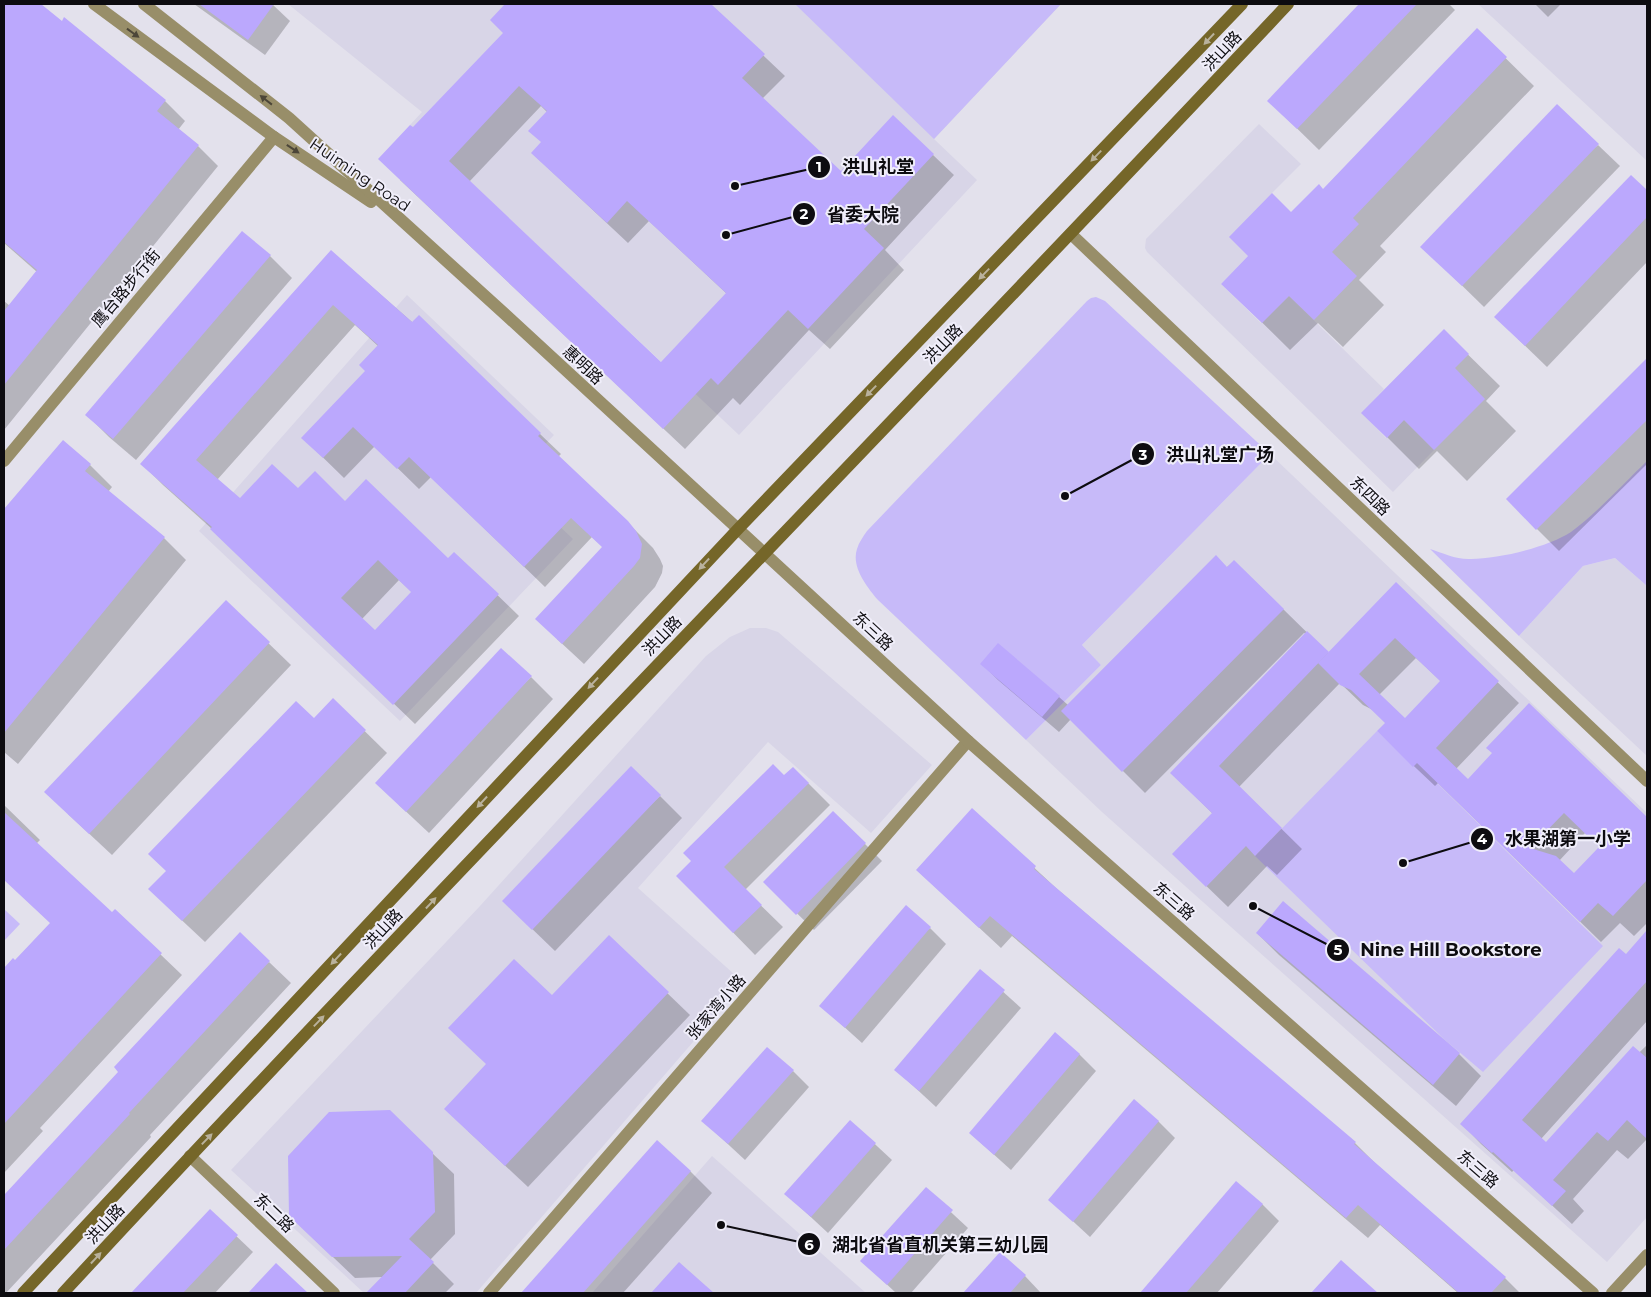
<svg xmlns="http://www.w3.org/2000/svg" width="1651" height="1297" viewBox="0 0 1651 1297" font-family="Montserrat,'Noto Sans SC',sans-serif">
	<rect width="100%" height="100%" fill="#e3e1ec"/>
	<g fill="#d8d5e7">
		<polygon points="288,4 1061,4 934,139 977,180 739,435 410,125 422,112"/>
		<polygon points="1478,4 1647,4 1647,161"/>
		<polygon points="1259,124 1301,164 1272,193 1248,256 1221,284 1261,323 1289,296 1384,389 1362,413 1386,438 1404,420 1434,450 1393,492 1147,252 1145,248 1146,239"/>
		<polygon points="407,295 554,435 511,480 573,539 400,721 199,531"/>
		<polygon points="1270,454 1647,813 1647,1217 1607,1262 1102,812 1026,740 1101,665 1082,645"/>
		<polygon points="1615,558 1647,586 1647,756 1519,636 1583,566"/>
		<polygon points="750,628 766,628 778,632 932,765 871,833 768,742 638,888 744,983 476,1293 364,1293 231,1170 480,906 706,656 730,637"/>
		<polygon points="712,1156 866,1293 592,1293"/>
	</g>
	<g fill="#c7baf9">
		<polygon points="795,4 1061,4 934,139"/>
		<path d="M1096,297L1105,301L1270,454L1082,645L1101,665L1026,740L878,600C867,587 851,567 857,549C859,542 863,537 867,531L1087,301L1091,298Z"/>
		<path d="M1647,461V586L1615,558L1583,566L1519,636L1430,549C1443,553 1457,560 1471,559C1499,559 1548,547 1571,532C1597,513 1624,483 1647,461Z"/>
		<polygon points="1377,731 1413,766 1421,758 1438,784 1603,946 1483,1072 1445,1040 1255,856"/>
		<polygon points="4,909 20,924 4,941"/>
	</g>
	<g fill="#0003" fill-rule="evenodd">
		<polygon points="4,4 38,4 62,23 65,19 165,101 185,121 178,130 198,146 218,166 4,430 4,301 10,306 37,272 4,243"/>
		<polygon points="194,4 272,4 290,21 265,55"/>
		<path d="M507,4H520L526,9L532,4H649L651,6L654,4H709L785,76L762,99L841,172L933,155L954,175L885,250L904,270L830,349L809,330L740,405L733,398L685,449L400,180L413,129L504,33L492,20ZM541,106L547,112L542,143L532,153L628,243L649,221L727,294L661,364L469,182Z"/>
		<polygon points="1361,4 1449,4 1455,10 1319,150 1269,101"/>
		<polygon points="1535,4 1561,4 1548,17"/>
		<polygon points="1477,30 1534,86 1380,246 1386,252 1359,280 1384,305 1343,347 1318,323 1290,350 1223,284 1291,214 1323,190"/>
		<polygon points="1598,145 1620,166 1484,307 1444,268"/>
		<polygon points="1631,177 1647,192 1647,262 1547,367 1518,339"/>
		<polygon points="242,233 270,256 292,278 136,460 109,437 87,415"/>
		<path d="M331,251L540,434L561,454L558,457L632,527L653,548L660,559L663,566L662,573L655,587L584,664L557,639L603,547L592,537L545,587L431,477L419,489L375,446L344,478L303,438L367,371L378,346L355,325L217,480L240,500L298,490L345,503L448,560L454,553L519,616L415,724L212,529L163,485L142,464ZM399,580L412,592L375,631L362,619Z"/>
		<polygon points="1444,331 1500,386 1486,401 1516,431 1467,481 1437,451 1419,469 1363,413"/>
		<polygon points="1647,360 1647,464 1559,551 1507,499"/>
		<polygon points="63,442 90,465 112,487 108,492 164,538 186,560 18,764 4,752 4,511"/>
		<path d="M1234,561L1329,654L1396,584L1519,703L1456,769L1468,780L1494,753L1529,705L1647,819V923L1634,936L1620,923L1601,942L1438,783L1435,786L1399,752L1386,723L1373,710L1363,705L1340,683L1239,787L1302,849L1277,875L1267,866L1228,907L1195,875L1213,814L1172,773L1306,634L1304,633L1145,793L1071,719L1059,732L998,680L982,664L1059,697L1068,705ZM1416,658L1442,682L1405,720L1379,695ZM1585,833L1600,847L1574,875L1559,861Z"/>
		<polygon points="226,602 291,665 112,855 68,814"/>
		<polygon points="531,677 553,699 429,833 399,805"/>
		<polygon points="333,700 387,753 205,942 172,911 314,720"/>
		<polygon points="793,768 830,805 745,890 783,927 755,955 678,876"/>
		<polygon points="660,796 682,818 555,951 526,923"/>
		<polygon points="4,805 40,840 36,844 112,914 115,911 182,975 40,1128 43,1131 4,1173 4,970 13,960 15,962 51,923 4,878"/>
		<polygon points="972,810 1056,888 1355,1143 1376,1164 1505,1278 1520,1293 1458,1293 1380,1225 1368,1238 1012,936 1001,948 917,870"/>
		<polygon points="833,812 882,861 814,930 765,882"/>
		<polygon points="1283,903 1459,1054 1481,1076 1456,1106 1279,955 1257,933"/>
		<polygon points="930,928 946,944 862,1043 821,1006"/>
		<polygon points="1647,932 1647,1021 1541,1139 1546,1143 1647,1045 1647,1139 1628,1159 1617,1150 1573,1199 1584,1211 1572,1224 1514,1170 1512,1172 1481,1144 1462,1124 1626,956"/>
		<polygon points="609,937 690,1015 528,1187 468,1131 552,997"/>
		<polygon points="269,962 291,983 150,1135 151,1137 6,1293 4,1293 4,1197 120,1072"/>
		<polygon points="980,971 1021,1008 936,1107 896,1070"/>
		<polygon points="1079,1054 1096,1071 1011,1170 970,1133"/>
		<polygon points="793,1071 809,1087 745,1160 703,1121"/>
		<polygon points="850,1121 892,1160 828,1233 786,1194"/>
		<polygon points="1158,1121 1175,1138 1090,1237 1050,1200"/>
		<polygon points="657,1142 691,1172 712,1193 623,1293 523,1293"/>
		<polygon points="432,1153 454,1174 455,1234 430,1260 454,1284 445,1293 373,1293 371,1290 383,1277 355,1278 312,1237"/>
		<polygon points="926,1189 968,1228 911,1293 896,1293 862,1261"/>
		<polygon points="1262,1204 1279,1221 1217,1293 1143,1292"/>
		<polygon points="210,1211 253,1252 215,1293 132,1293"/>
		<polygon points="1000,1254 1025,1276 1041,1293 965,1293"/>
		<polygon points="1341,1262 1376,1293 1313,1293"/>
		<polygon points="679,1264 712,1293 653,1293"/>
		<polygon points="276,1265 307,1293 249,1293"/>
	</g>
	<g fill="#bba8fd" fill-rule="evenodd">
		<polygon points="4,4 41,4 62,21 64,17 166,100 157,111 199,145 4,385 4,311 37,270 4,242"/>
		<polygon points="199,4 274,4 248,40"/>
		<path d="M505,4H711L765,54L742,78L841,171L893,115L934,154L864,229L884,248L808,329L788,310L718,385L711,378L663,429L378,159L410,125L413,127L503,33L490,20ZM519,86L547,111L528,131L541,142L531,153L607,223L627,201L726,293L661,362L449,161Z"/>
		<polygon points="1359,4 1417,4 1297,129 1267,101"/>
		<polygon points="1477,28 1507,57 1353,218 1359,224 1332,252 1357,276 1314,320 1289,296 1262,323 1221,284 1248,256 1229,237 1272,193 1291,212 1319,184 1323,189"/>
		<polygon points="1557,104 1599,144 1462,286 1420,247"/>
		<polygon points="1631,175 1647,190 1647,217 1525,346 1494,317"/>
		<polygon points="242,231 271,255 113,439 85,415"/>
		<path d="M331,250L412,322L419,315L541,433L538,436L628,521L636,531L642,544L640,558L634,566L562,644L535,619L602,547L571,518L524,567L409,457L397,469L353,427L323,458L301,438L365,371L359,365L378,345L333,305L196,460L240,498L272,464L298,488L315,471L345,501L366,479L448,558L454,552L499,594L393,705L210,529L212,527L140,464ZM378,560L411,592L375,630L341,598Z"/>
		<polygon points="1444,329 1469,354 1455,368 1485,399 1434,450 1404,420 1387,438 1361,413"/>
		<polygon points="1647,358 1647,420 1536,530 1506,499"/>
		<polygon points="63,440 91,464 85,471 165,537 4,733 4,509"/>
		<polygon points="1216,555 1227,567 1234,560 1284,609 1122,772 1061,711"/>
		<path d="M1396,582L1499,681L1436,748L1468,779L1492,753L1486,748L1529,703L1647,817V880L1613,916L1598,903L1580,922L1417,763L1413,767L1377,731L1385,723L1351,690L1340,685L1318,663ZM1395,638L1440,681L1405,718L1359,674ZM1564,813L1599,847L1574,873L1556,856L1530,848Z"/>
		<polygon points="226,600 270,642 89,834 44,792"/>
		<polygon points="1307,631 1329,652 1219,766 1282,828 1255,856 1246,846 1206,887 1172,854 1212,813 1170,773"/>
		<polygon points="998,643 1060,696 1042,717 980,664"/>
		<polygon points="501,648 532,676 406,812 375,783"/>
		<polygon points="333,698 366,730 182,921 148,889 166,871 148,854 296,701 314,718"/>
		<polygon points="773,764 784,775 793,767 809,783 724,867 762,905 733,933 676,876 691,861 683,853"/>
		<polygon points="631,766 661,795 532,930 502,901"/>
		<polygon points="972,808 1036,866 1034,869 1356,1142 1354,1144 1506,1277 1491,1293 1459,1293 1358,1205 1346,1218 990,916 979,928 916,870"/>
		<polygon points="833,811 866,843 796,915 763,882"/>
		<polygon points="4,812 112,912 115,909 162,953 4,1124 4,968 13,958 15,960 50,923 4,880"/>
		<polygon points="1283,901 1460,1053 1433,1085 1256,933"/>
		<polygon points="906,905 931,927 845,1028 819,1006"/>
		<polygon points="1647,930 1647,981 1522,1120 1546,1142 1633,1046 1647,1058 1647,1139 1627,1120 1608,1141 1597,1132 1553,1180 1566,1191 1552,1206 1493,1152 1492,1153 1460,1124 1619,948 1626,954"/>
		<polygon points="240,932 270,961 129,1113 130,1114 4,1250 4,1195 118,1072 114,1067"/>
		<polygon points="609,935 669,992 505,1166 444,1109 486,1064 448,1028 514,959 552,995"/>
		<polygon points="980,969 1005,990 919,1091 894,1070"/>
		<polygon points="1055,1032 1080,1054 994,1155 969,1133"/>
		<polygon points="767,1047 794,1070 728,1144 701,1121"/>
		<polygon points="1134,1099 1159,1121 1073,1222 1048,1200"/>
		<polygon points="390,1110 433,1152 435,1212 409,1239 434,1262 405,1293 366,1293 402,1256 332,1257 289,1216 288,1156 329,1112"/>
		<polygon points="850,1120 876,1143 811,1217 784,1194"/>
		<polygon points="657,1140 691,1171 583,1293 521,1293"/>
		<polygon points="1236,1181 1263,1204 1186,1293 1140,1293"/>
		<polygon points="926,1187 953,1210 887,1285 860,1261"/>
		<polygon points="210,1209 238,1235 183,1293 131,1293"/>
		<polygon points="1000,1252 1026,1275 1010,1293 963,1293"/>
		<polygon points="1341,1260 1378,1293 1311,1293"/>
		<polygon points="679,1262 714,1293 651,1293"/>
		<polygon points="276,1263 308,1293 248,1293"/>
	</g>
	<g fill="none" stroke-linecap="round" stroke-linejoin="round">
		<polyline stroke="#988e69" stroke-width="12" points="4,461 274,137"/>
		<g stroke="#988e69" stroke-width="12">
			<polyline points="1071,234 1647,781"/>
			<polyline points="190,1156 334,1293"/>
			<polyline points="489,1293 968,741"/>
			<polyline points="1612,1293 1647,1255"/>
		</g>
		<g stroke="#988e69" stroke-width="12">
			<polyline points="94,4 274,137 371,202"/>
			<polyline points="144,4 289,118 507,316 968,741 1593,1293"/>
		</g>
		<g stroke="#756629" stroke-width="12">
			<polyline points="23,1293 738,529 1242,4"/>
			<path d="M63,1293C466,858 882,436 1288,4"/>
		</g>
	</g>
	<defs><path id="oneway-solid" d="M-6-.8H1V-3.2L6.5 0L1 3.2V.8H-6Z" transform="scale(1.25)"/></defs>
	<g fill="#4c4638">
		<use href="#oneway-solid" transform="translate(133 33) rotate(36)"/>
		<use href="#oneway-solid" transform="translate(266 100) rotate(-142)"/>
		<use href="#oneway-solid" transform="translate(293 149) rotate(34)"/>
	</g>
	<g fill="#b9b19c">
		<use href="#oneway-solid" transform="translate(1209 39) rotate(133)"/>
		<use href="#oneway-solid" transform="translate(1096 156) rotate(134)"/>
		<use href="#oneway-solid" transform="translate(984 274) rotate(134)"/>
		<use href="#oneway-solid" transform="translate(871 391) rotate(134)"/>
		<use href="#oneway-solid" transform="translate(704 564) rotate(133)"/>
		<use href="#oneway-solid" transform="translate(593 683) rotate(133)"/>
		<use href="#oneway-solid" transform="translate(482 802) rotate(133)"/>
		<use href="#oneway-solid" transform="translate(431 903) rotate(-47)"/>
		<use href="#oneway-solid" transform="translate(336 959) rotate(133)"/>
		<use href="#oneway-solid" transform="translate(319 1021) rotate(-46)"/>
		<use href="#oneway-solid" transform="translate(207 1139) rotate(-46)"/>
		<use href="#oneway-solid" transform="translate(96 1258) rotate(-47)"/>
	</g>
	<g text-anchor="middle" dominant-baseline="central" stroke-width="4" stroke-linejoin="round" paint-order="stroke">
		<g font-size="16" fill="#0d0c10" stroke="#f0eefa">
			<text transform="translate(1222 51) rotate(-47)">洪山路</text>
			<text transform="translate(360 175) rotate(34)">Huiming Road</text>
			<text transform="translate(126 288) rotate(-50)">鹰台路步行街</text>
			<text transform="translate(943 344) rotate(-46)">洪山路</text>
			<text transform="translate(583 365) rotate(43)">惠明路</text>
			<text transform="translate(1370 496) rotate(44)">东四路</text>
			<text transform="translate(873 631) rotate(43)">东三路</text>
			<text transform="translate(662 636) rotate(-46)">洪山路</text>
			<text transform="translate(1174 901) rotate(41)">东三路</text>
			<text transform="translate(383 929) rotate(-47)">洪山路</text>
			<text transform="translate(716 1007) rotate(-49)">张家湾小路</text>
			<text transform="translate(1478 1169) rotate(41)">东三路</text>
			<text transform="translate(274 1213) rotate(44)">东二路</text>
			<text transform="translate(105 1224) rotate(-47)">洪山路</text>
		</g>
	</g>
	<path fill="none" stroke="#0d0c10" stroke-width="2" d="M735 186L819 167M726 235L804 214M1065 496L1143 454M1403 863L1482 839M1253 906L1338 950M721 1225L809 1244"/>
	<g fill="#0d0c10" stroke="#f0eefa" stroke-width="2">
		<circle cx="735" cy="186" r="5"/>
		<circle cx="726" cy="235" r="5"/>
		<circle cx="1065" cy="496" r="5"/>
		<circle cx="1403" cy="863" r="5"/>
		<circle cx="1253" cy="906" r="5"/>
		<circle cx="721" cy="1225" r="5"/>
		<circle cx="819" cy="167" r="12"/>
		<circle cx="804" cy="214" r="12"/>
		<circle cx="1143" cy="454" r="12"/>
		<circle cx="1482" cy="839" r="12"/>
		<circle cx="1338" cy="950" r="12"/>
		<circle cx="809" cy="1244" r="12"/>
	</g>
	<g font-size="15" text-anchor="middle" font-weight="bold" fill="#fff">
		<text x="819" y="172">1</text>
		<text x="804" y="219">2</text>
		<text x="1143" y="460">3</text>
		<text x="1482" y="844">4</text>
		<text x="1338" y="955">5</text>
		<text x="809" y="1250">6</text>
	</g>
	<g font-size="18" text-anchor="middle" font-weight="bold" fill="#0d0c10" stroke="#f0eefa" stroke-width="4" stroke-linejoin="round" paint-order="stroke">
		<text x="878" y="173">洪山礼堂</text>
		<text x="863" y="221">省委大院</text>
		<text x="1220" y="461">洪山礼堂广场</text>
		<text x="1568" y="845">水果湖第一小学</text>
		<text x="1451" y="956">Nine Hill Bookstore</text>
		<text x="940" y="1251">湖北省省直机关第三幼儿园</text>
	</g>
	<rect width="1651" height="1297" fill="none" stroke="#0d0c10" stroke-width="10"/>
</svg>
